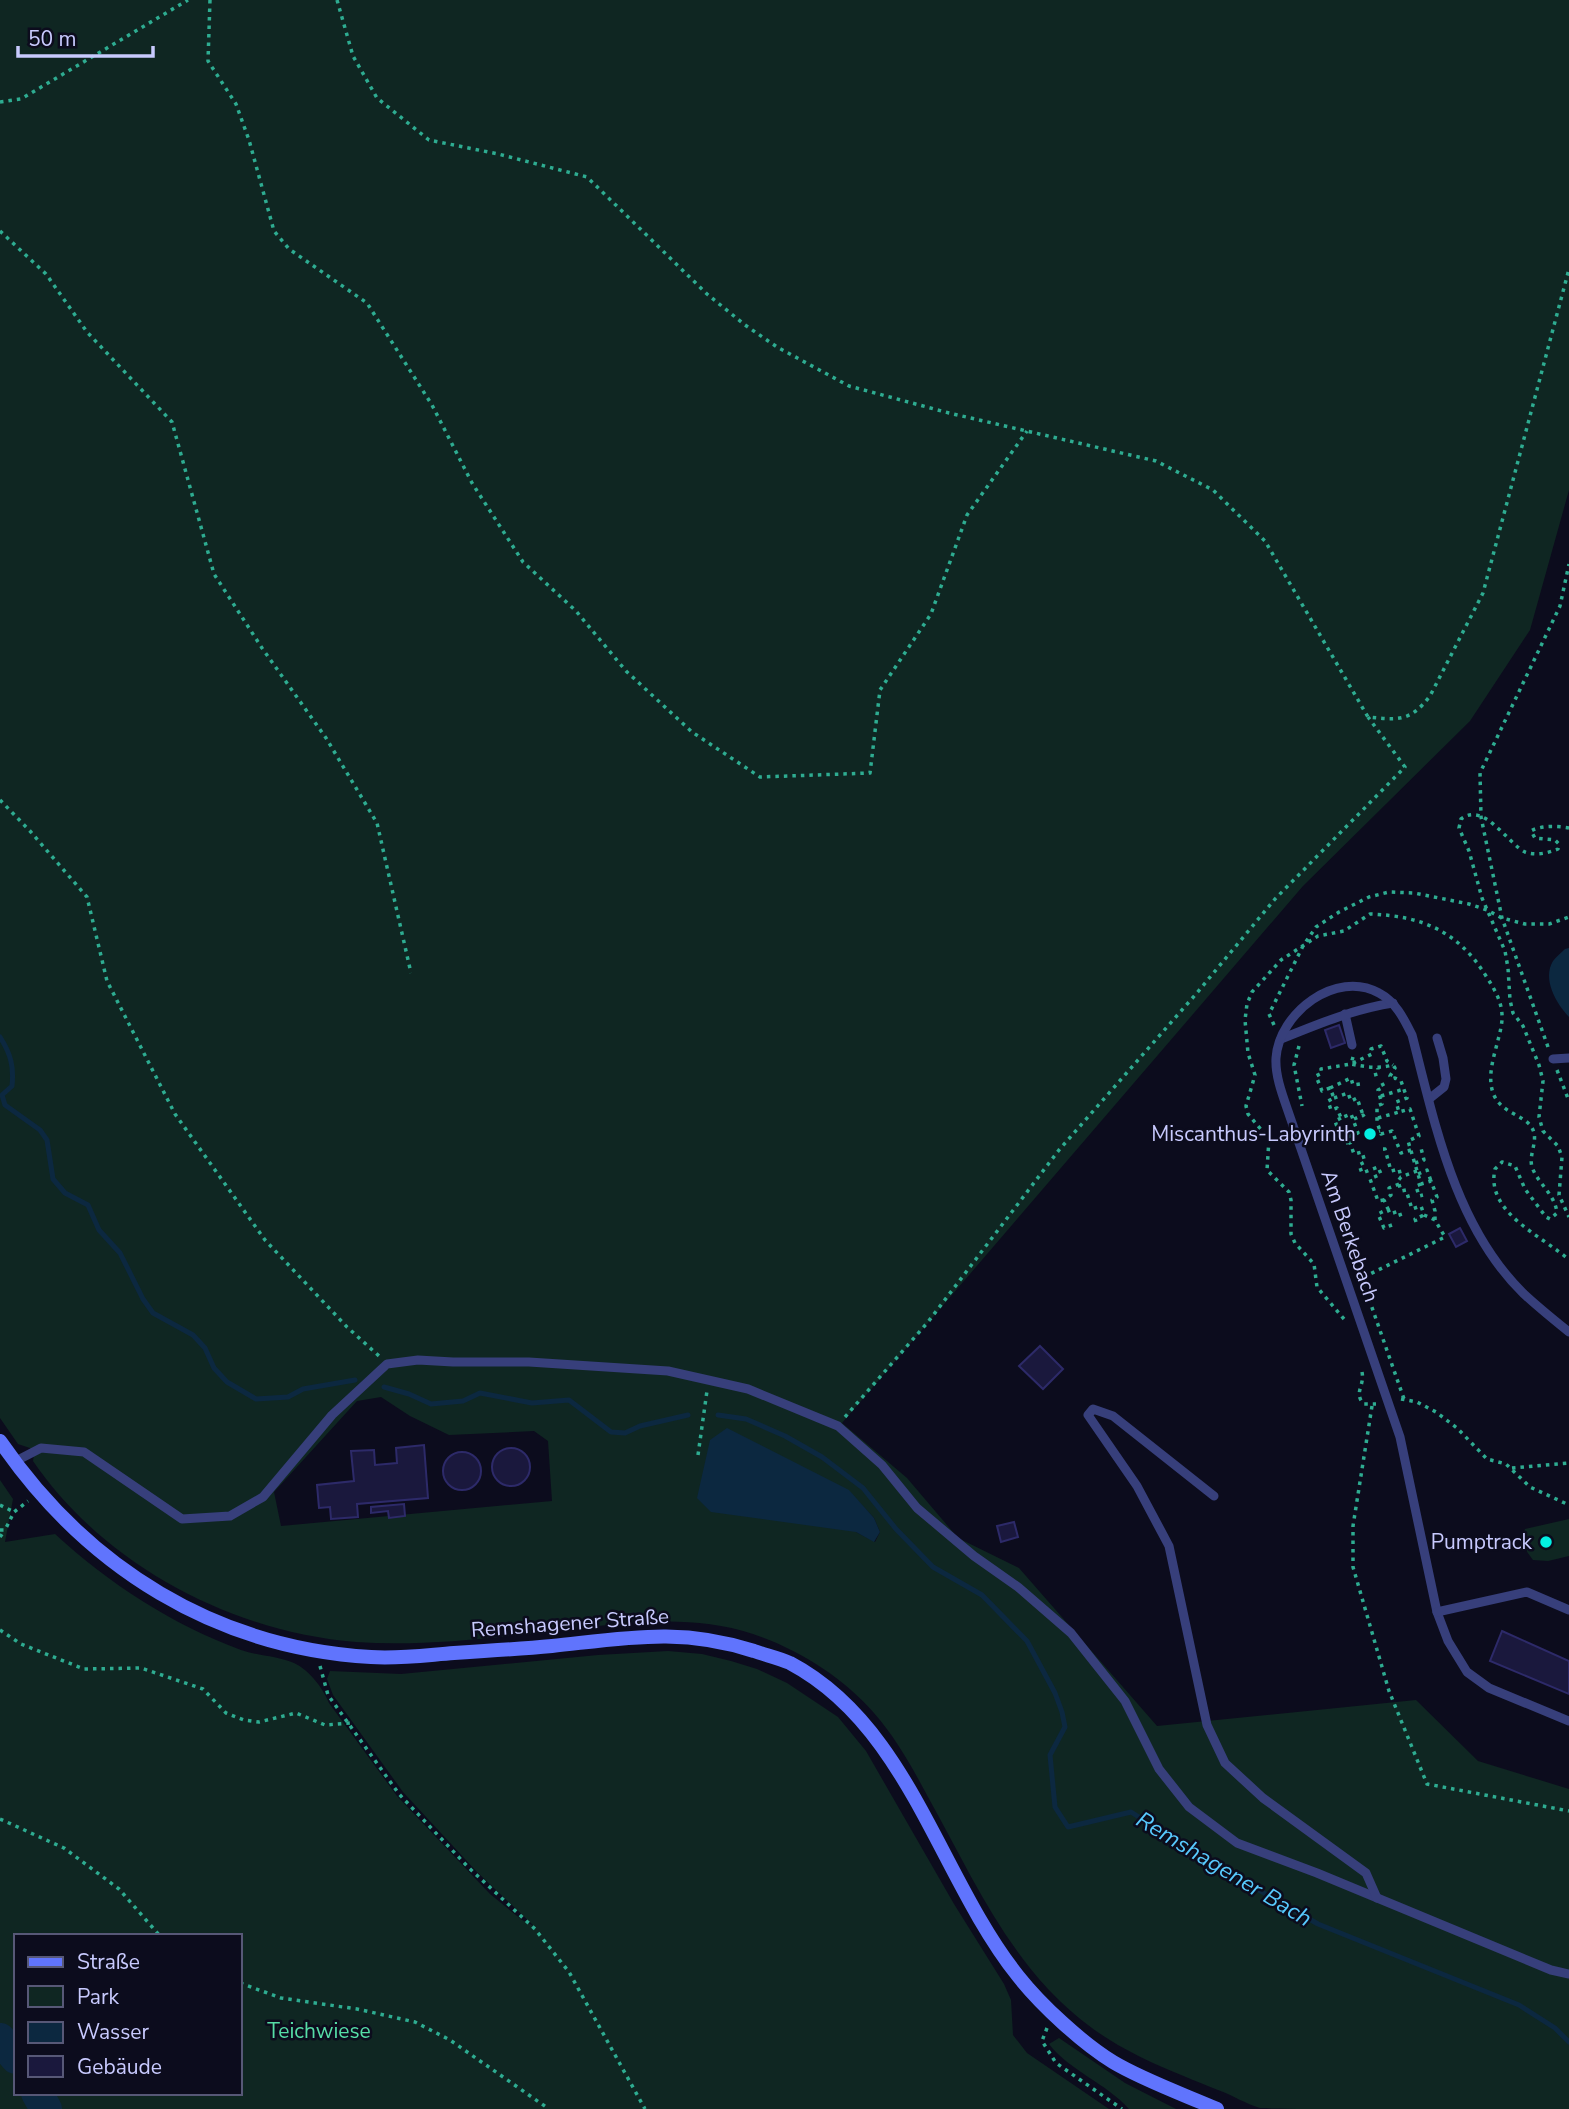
<svg xmlns="http://www.w3.org/2000/svg" width="1569" height="2109" viewBox="0 0 1569 2109" font-family="'Nunito Sans',sans-serif">
	<rect width="100%" height="100%" fill="#0c0c1d"/>
	<g fill="#0f2622" fill-rule="evenodd">
		<path d="M0,0H1569V490L1530,630L1470,721L1303,886L842,1423L907,1478L958,1538L1019,1568L1157,1726L1416,1700L1478,1761L1569,1789V2109C1493,2109 1417,2109 1342,2109C1320,2109 1279,2109 1260,2108C1246,2104 1232,2095 1218,2090C1149,2062 1101,2045 1048,1989C996,1933 965,1863 928,1797C912,1767 896,1738 874,1713C843,1677 798,1649 753,1634C679,1610 604,1627 528,1634C471,1640 413,1646 356,1642C231,1632 103,1564 33,1461L34,1454L30,1448L18,1444L0,1418ZM381,1397L410,1416L449,1435L534,1431L548,1441L552,1501L281,1526L274,1492L357,1401ZM848,1490L874,1518L880,1532L875,1542L856,1532Z"/>
		<path d="M0,1480L13,1499L5,1542L55,1534C108,1583 173,1625 241,1650C258,1656 278,1656 294,1663C309,1670 323,1688 329,1703L397,1796L490,1894L522,1920L534,1926L477,1872L403,1792L333,1695L327,1679L330,1671L401,1674L598,1655L668,1651L702,1654L731,1661L757,1669L787,1683L838,1717L866,1751L954,1904L1004,1984L1011,2000L1013,2035L1027,2053L1109,2109H0ZM16,1936H240V2093H16Z"/>
		<path d="M1569,1519V1556L1548,1561L1533,1560C1525,1549 1519,1542 1525,1529Z"/>
		<path d="M1059,2038L1125,2083L1176,2109H1129C1106,2083 1070,2071 1049,2044Z"/>
	</g>
	<g fill="#0c2840">
		<path d="M1569,948V1017C1556,1003 1542,979 1553,961C1556,957 1561,953 1565,949Z"/>
		<polygon points="727,1428 849,1490 874,1518 880,1532 874,1542 856,1532 711,1512 697,1498 710,1440"/>
	</g>
	<g fill="none" stroke-linecap="round" stroke-linejoin="round">
		<g stroke="#0c2840" stroke-width="5">
			<path d="M0,1037C11,1054 14,1067 12,1086L2,1095L5,1105L40,1130L47,1140L53,1179L65,1193L88,1205L99,1230L120,1253L143,1299L153,1313L193,1335L205,1348L214,1368L227,1382L256,1399L288,1397L303,1389L355,1380"/>
			<polyline points="384,1387 409,1394 431,1404 463,1401 480,1393 532,1403 569,1400 611,1432 625,1433 640,1426 688,1415"/>
			<polyline points="718,1415 746,1419 785,1436 822,1457 863,1488 896,1529 933,1567 982,1595 1027,1641 1055,1693 1062,1712 1065,1727 1050,1755 1055,1807 1068,1827 1131,1812 1205,1859 1318,1924 1519,2005 1555,2028 1569,2042"/>
		</g>
		<g stroke="#0c2840" stroke-width="32">
			<polyline points="0,2039 16,2058"/>
			<polyline points="37,2093 46,2109"/>
		</g>
	</g>
	<g fill="#1a183d" stroke="#2d2a69" stroke-width="2">
		<polygon points="1339,1025 1345,1043 1331,1048 1325,1030"/>
		<polygon points="1460,1228 1467,1241 1456,1247 1449,1234"/>
		<polygon points="1040,1346 1063,1369 1043,1389 1019,1366"/>
		<polygon points="424,1445 428,1498 357,1504 358,1517 331,1519 330,1507 319,1508 317,1485 354,1481 351,1451 374,1450 375,1465 397,1463 396,1448"/>
		<circle cx="511" cy="1467" r="19"/>
		<circle cx="462" cy="1471" r="19"/>
		<polygon points="404,1504 405,1516 389,1518 388,1511 371,1513 371,1507"/>
		<polygon points="1014,1522 1018,1537 1001,1542 997,1526"/>
		<polygon points="1502,1631 1569,1661 1569,1694 1490,1661"/>
	</g>
	<g fill="none" stroke-linecap="round" stroke-linejoin="round">
		<g stroke="#2eac91" stroke-width="3.5" stroke-dasharray="3.5 5" stroke-linecap="butt">
			<polyline points="210,0 208,61 236,104 249,140 274,231 289,249 367,303 432,405 472,483 523,562 576,611 626,671 692,732 760,777 870,773 880,690 931,614 967,515 1027,431"/>
			<path d="M337,0L353,56L377,98L429,140L498,154L587,177L707,294L745,325L777,347L849,386L949,413L1156,461L1213,490L1265,541L1368,717C1398,720 1410,722 1430,696L1483,593L1569,269"/>
			<polyline points="0,102 21,99 188,0"/>
			<polyline points="0,231 46,274 87,332 172,422 214,574 262,648 326,738 377,823 411,973"/>
			<polyline points="0,800 30,831 87,897 107,981 175,1114 265,1240 347,1327 379,1356"/>
			<path d="M1569,828C1558,826 1541,825 1531,831L1535,838L1555,840L1559,844L1558,849C1548,853 1536,856 1525,852C1508,844 1484,801 1461,819L1459,828L1469,851L1482,898L1505,951L1508,968L1510,1000L1513,1013L1523,1026L1539,1065L1543,1081L1539,1117L1543,1131L1558,1146L1562,1157L1559,1195L1569,1217"/>
			<polyline points="1274,1025 1269,1014 1303,946 1316,927 1339,912 1369,897 1389,892 1414,893 1469,904 1487,910 1502,918 1525,924 1549,924 1569,917"/>
			<polyline points="1299,1046 1294,1065 1302,1106"/>
			<polyline points="1548,1047 1502,918 1481,817 1480,773 1560,606 1569,564"/>
			<path d="M1353,1057L1351,1064C1366,1067 1378,1069 1393,1065L1395,1068L1390,1076L1392,1079L1395,1078L1401,1081L1407,1098L1396,1102L1399,1112L1410,1109L1419,1136L1408,1141L1421,1184L1431,1181L1437,1197L1432,1200L1435,1211V1220L1445,1237L1362,1278"/>
			<polyline points="1557,1070 1569,1101"/>
			<polyline points="1374,1075 1378,1074 1378,1068"/>
			<polyline points="1382,1083 1384,1087 1378,1090 1382,1104 1377,1106 1377,1122 1381,1134 1392,1131 1401,1153 1411,1150"/>
			<polyline points="1330,1088 1351,1078 1353,1085 1360,1084 1360,1089"/>
			<polyline points="1381,1096 1404,1089"/>
			<polyline points="1334,1098 1348,1093 1351,1101 1357,1098 1363,1115"/>
			<polyline points="1341,1118 1335,1121 1343,1144 1350,1142"/>
			<polyline points="1378,1118 1399,1112"/>
			<polyline points="1354,1119 1363,1115 1365,1118"/>
			<polyline points="1366,1130 1368,1135 1380,1131"/>
			<polyline points="1383,1149 1385,1149 1391,1171 1399,1169 1401,1177"/>
			<polyline points="1415,1163 1424,1160 1421,1148"/>
			<polyline points="1417,1171 1401,1177 1398,1181 1401,1191 1406,1190 1412,1209 1421,1206 1424,1215 1435,1220"/>
			<polyline points="1418,1174 1427,1170 1431,1181"/>
			<polyline points="1421,1184 1416,1186 1419,1196 1423,1195"/>
			<polyline points="1384,1200 1378,1201 1370,1179 1381,1174 1378,1167 1362,1173 1359,1165 1365,1162 1362,1152 1354,1154 1348,1137 1358,1133 1351,1114 1341,1118 1337,1108 1331,1110 1328,1101 1334,1098 1330,1088 1322,1091 1316,1076 1322,1073 1321,1069 1351,1064 1372,1054 1371,1049 1381,1046 1387,1061 1393,1065"/>
			<polyline points="1388,1209 1390,1214 1399,1211 1401,1217"/>
			<polyline points="1416,1222 1415,1219 1424,1215"/>
			<polyline points="1392,1225 1384,1228 1378,1214 1388,1209 1384,1200 1391,1195 1389,1188 1399,1184"/>
			<polyline points="1355,1259 1404,1399"/>
			<path d="M1344,1319L1317,1287L1314,1264L1295,1243L1291,1234V1200L1289,1192L1267,1170L1269,1139L1248,1114L1246,1106L1255,1075L1248,1053L1245,1020L1247,1004L1252,992L1281,960L1318,936L1344,931L1370,914C1422,916 1458,931 1486,976C1495,990 1503,1003 1502,1020C1500,1044 1482,1076 1496,1099C1504,1112 1521,1115 1530,1125C1541,1138 1528,1153 1532,1167C1538,1184 1555,1194 1557,1213L1550,1219L1546,1217L1525,1189L1515,1166L1502,1162L1495,1169C1485,1213 1543,1236 1569,1260"/>
			<path d="M1362,1372C1365,1386 1353,1393 1364,1404H1376"/>
			<polyline points="1401,1399 1417,1402 1436,1412 1457,1428 1487,1459 1506,1464 1530,1487 1569,1505"/>
			<polyline points="1372,1406 1353,1526 1353,1567 1389,1691 1427,1784 1569,1811"/>
			<polyline points="845,1417 928,1322 1059,1150 1196,994 1275,899 1405,767 1368,717"/>
			<polyline points="698,1455 707,1391"/>
			<polyline points="1512,1468 1569,1463"/>
			<polyline points="0,1505 14,1512"/>
			<polyline points="0,1530 5,1530 14,1512 28,1501"/>
			<polyline points="0,1537 5,1530"/>
			<polyline points="0,1630 21,1644 84,1669 141,1668 203,1689 226,1713 244,1720 259,1722 296,1713 325,1725 350,1723"/>
			<polyline points="320,1666 328,1695 399,1794 469,1868 535,1929 569,1972 645,2109"/>
			<polyline points="0,1819 64,1848 119,1889 160,1936"/>
			<polyline points="240,1983 281,1998 357,2009 415,2022 450,2040 549,2109"/>
			<polyline points="1047,2028 1042,2041 1056,2063 1122,2109"/>
		</g>
		<g stroke="#373f7b" stroke-width="9">
			<polyline points="1345,1014 1352,1045"/>
			<path d="M1281,1039C1318,1024 1354,1009 1393,1003"/>
			<polyline points="1553,1059 1569,1058"/>
			<polyline points="1429,1099 1444,1087 1446,1079 1443,1058 1437,1038"/>
			<path d="M1569,1332C1554,1320 1538,1307 1524,1294C1455,1227 1435,1124 1412,1035C1404,1019 1396,1002 1379,993C1336,969 1279,1013 1276,1058C1275,1075 1282,1094 1288,1111L1400,1437L1437,1612L1448,1641L1467,1672L1489,1688L1569,1721"/>
			<polyline points="14,1462 41,1448 84,1452 182,1519 230,1516 263,1497 332,1415 387,1364 418,1360 453,1362 529,1362 668,1371 748,1389 838,1426 882,1465 917,1508 974,1556 1018,1587 1071,1633 1125,1701 1159,1769 1189,1807 1237,1843 1317,1873 1551,1970 1569,1974"/>
			<polyline points="1214,1496 1113,1416 1093,1409 1088,1415 1137,1486 1169,1546 1207,1725 1225,1763 1263,1798 1366,1873 1377,1898"/>
			<polyline points="1437,1612 1527,1592 1569,1610"/>
		</g>
		<path stroke="#6074fd" stroke-width="14" d="M0,1441C87,1568 216,1648 371,1657C399,1659 427,1655 454,1653C487,1651 520,1649 552,1646C627,1638 681,1627 754,1651C765,1655 779,1658 790,1663C909,1726 939,1877 1018,1976C1041,2005 1082,2043 1113,2062C1143,2080 1185,2095 1217,2109"/>
	</g>
	<g fill="#03efe3" stroke="#0c0c1d" stroke-width="2.5">
		<circle cx="1370" cy="1134" r="7"/>
		<circle cx="1546" cy="1542" r="7"/>
	</g>
	<g text-anchor="middle" dominant-baseline="central" stroke-width="5" stroke-linejoin="round" paint-order="stroke">
		<g font-size="21" fill="#c8cafe" stroke="#0c0c1d" text-anchor="end">
			<text x="1356" y="1134">Miscanthus-Labyrinth</text>
			<text x="1532" y="1542">Pumptrack</text>
		</g>
		<g font-size="21" fill="#c8cafe" stroke="#0c0c1d">
			<text transform="translate(1350 1236) rotate(71)">Am Berkebach</text>
			<text transform="translate(570 1623) rotate(-4)">Remshagener Straße</text>
		</g>
		<g font-size="21" fill="#56dca6" stroke="#0c0c1d">
			<text x="319" y="2031">Teichwiese</text>
		</g>
		<g font-size="23" font-style="italic" fill="#57c9fd" stroke="#0c0c1d">
			<text transform="translate(1224 1869) rotate(31)">Remshagener Bach</text>
		</g>
	</g>
	<rect x="14" y="1934" width="228" height="161" fill="#0c0c1d" stroke="#575877" stroke-width="2"/>
	<rect x="28" y="1957" width="35" height="10" fill="#6074fd" stroke="#575877" stroke-width="2"/>
	<text x="77" y="1969" font-size="21" fill="#c8cafe">Straße</text>
	<rect x="28" y="1986" width="35" height="21" fill="#0f2622" stroke="#575877" stroke-width="2"/>
	<text x="77" y="2004" font-size="21" fill="#c8cafe">Park</text>
	<rect x="28" y="2022" width="35" height="21" fill="#0c2840" stroke="#575877" stroke-width="2"/>
	<text x="77" y="2039" font-size="21" fill="#c8cafe">Wasser</text>
	<rect x="28" y="2056" width="35" height="21" fill="#1a183d" stroke="#575877" stroke-width="2"/>
	<text x="77" y="2074" font-size="21" fill="#c8cafe">Gebäude</text>
	<path d="M18 46v10h135v-10" fill="none" stroke="#c8cafe" stroke-width="3.5"/>
	<text x="28" y="46" font-size="21" fill="#c8cafe" stroke="#0c0c1d" stroke-width="5" paint-order="stroke">50 m</text>
</svg>
